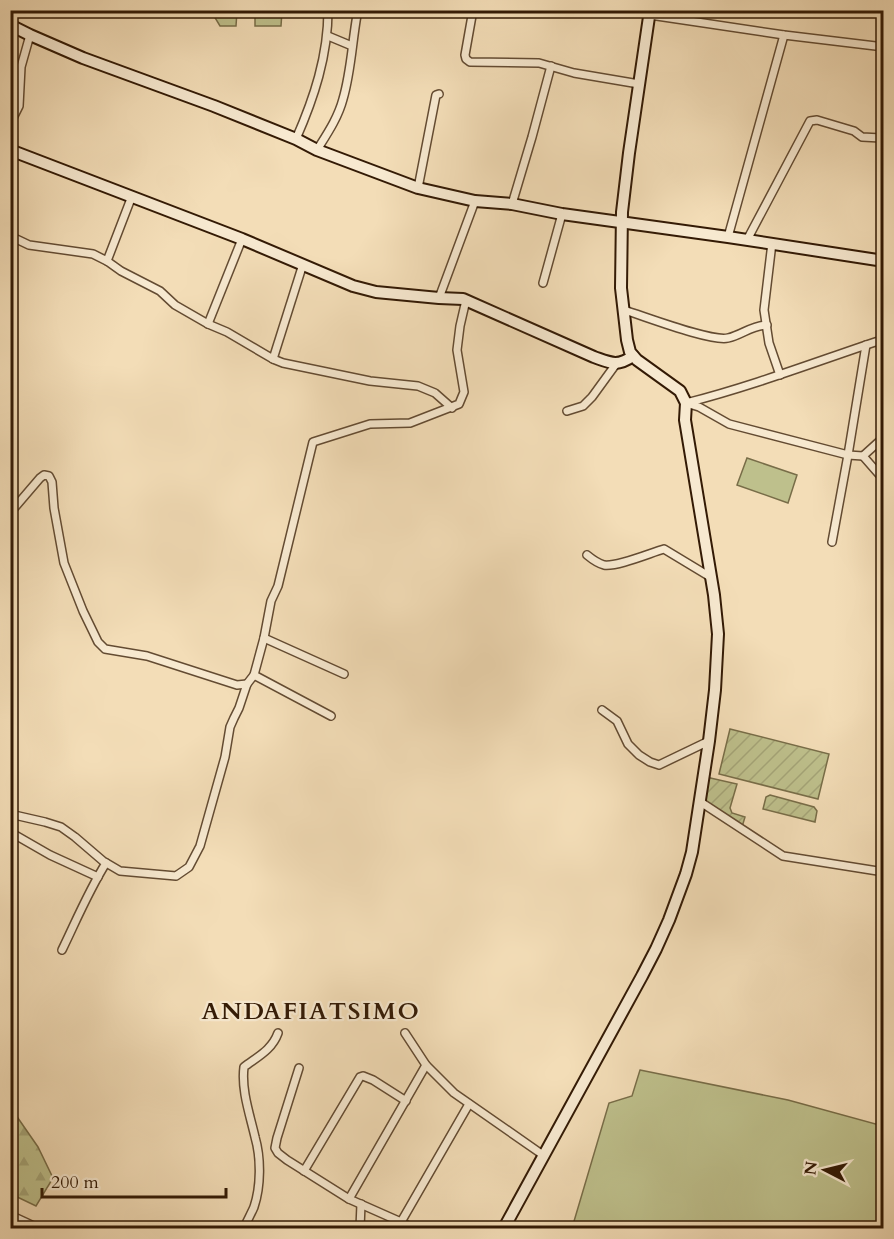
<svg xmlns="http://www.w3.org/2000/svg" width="894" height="1239" viewBox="0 0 894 1239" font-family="Cardo,serif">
	<defs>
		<pattern id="forest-firs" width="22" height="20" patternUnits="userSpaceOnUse" patternTransform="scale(1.5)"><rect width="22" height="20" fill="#bec08c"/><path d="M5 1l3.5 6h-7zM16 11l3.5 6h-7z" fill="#a4a477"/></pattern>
		<pattern id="garden-furrows" width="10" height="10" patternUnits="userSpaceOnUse" patternTransform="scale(1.5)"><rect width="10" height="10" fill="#bec08c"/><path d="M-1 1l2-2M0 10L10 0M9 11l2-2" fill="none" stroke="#a4a477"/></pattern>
	</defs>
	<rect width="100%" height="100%" fill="#f3ddb7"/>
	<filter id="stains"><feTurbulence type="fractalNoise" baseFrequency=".00333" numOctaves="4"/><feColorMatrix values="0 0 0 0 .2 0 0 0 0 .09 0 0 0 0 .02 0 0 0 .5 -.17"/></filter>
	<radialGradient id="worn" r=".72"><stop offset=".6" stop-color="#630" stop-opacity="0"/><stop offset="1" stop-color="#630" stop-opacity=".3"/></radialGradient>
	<g fill="#bec08c" stroke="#786d48" stroke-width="1.5">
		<polygon points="211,11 237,11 236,26 220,26"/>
		<polygon points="255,11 282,11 281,26 255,26"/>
		<polygon points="747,458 797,475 788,503 737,485"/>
		<polygon points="640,1070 788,1100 883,1126 883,1228 572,1228 609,1103 632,1096"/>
	</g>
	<polygon fill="url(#forest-firs)" stroke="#786d48" stroke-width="1.5" points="11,1108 38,1147 53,1178 36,1206 11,1194"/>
	<g fill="url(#garden-furrows)" stroke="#786d48" stroke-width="1.5">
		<polygon points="730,729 829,754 818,799 719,774"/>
		<polygon points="706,777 737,784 730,808 732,813 745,817 742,827 703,800"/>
		<polygon points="770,795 814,807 817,811 815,822 763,809 766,797"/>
	</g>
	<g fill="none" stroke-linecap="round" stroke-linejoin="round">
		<defs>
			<g id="street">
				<polyline points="473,10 465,55 466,59 470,62 539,63 574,73 639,84"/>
				<polyline points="650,15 784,35 884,47"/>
				<polyline points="328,36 352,46"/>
				<polyline points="10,124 19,106 21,67 30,35"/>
				<path d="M296,139C314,98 328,56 328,10"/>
				<path d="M317,150C327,134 338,118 343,99C351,72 352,43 357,15"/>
				<polyline points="418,188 436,95 439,94"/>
				<polyline points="132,196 107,261 121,271 160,291 175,305 208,324 227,332 273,359 283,363 370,381 418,386 435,393 452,408"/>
				<polyline points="512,204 532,137 551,66"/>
				<polyline points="10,236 29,245 93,254 107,261"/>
				<polyline points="728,237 784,35"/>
				<polyline points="747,240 810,121 817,120 854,131 862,137 881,138 884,132"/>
				<polyline points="772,243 764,310 769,343 780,375"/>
				<polyline points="543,283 562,214"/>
				<polyline points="439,298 475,201"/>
				<path d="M624,310C644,316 711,342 728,338C742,335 752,325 767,325"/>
				<polyline points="208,324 242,239"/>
				<polyline points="273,359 303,264"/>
				<polyline points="686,403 699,407 729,424 848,455 863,456 884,437"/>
				<path d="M686,403C753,386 818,361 884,339"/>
				<polyline points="567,411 583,406 592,397 616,364"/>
				<polyline points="863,456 884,480"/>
				<polyline points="10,513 40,478 44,475 49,476 52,482 54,508 64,563 83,611 98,642 105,649 147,656 237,685 247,684"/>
				<polyline points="832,542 848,455 866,345"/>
				<path d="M587,555C593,560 597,563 604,565C617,567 650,553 664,549L712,578"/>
				<polyline points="264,638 344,674"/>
				<polyline points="254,675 331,716"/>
				<polyline points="602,710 617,721 628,744 639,755 650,762 659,765 709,741"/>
				<polyline points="699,801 783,856 884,872"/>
				<polyline points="10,814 45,822 61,827 75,837 103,861 120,871 176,876 189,867 200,846 225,757 230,727 234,718 239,708 247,684 254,675 264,638 271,601 278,586 313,442 370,424 410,423 459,404 464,392 457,350 460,326 466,300"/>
				<polyline points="10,832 50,855 98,877"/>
				<path d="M62,950C76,921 89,890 106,863"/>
				<polyline points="405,1033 426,1065 454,1093 543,1155"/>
				<polyline points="299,1068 277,1138 275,1148 278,1153 287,1160 349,1199 401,1222 412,1228"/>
				<polyline points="304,1171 360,1077 363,1076 373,1080 406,1101"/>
				<polyline points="349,1199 426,1065"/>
				<polyline points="10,1215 38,1228"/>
				<polyline points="401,1222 469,1104"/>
				<path d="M244,1228C247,1221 251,1214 254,1207C261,1186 261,1158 255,1137C250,1115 241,1090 244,1067C257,1057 272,1050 278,1033"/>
				<polyline points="360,1228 361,1204"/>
			</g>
			<g id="secondary">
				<polyline points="10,25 30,35 83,58 214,106 296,139 317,150 418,188 475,201 512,204 562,214 728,237 884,261"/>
				<path d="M10,150L242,239L353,286L376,292L439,298L463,299L594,357C611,363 617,367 633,356"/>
				<polyline points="504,1228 642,976 656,949 669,920 686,874 692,852 709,741 715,690 718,634 714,595 685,420 686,403 680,391 637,360 630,352 627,340 621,288 622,212 629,153 650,10"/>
			</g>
		</defs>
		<use href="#street" stroke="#634b32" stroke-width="10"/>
		<use href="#secondary" stroke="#331a05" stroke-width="14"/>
		<use href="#street" stroke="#f7e9d0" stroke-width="7"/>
		<use href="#secondary" stroke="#f7e9d0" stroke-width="10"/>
	</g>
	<g text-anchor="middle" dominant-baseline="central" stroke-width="4.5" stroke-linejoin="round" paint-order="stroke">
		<g font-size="24" font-weight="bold" letter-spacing="1.5" fill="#331a05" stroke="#f7e9d0">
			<text x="311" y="1011">ANDAFIATSIMO</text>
		</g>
	</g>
	<rect width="894" height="1239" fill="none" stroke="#f3ddb7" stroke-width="36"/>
	<rect x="12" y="12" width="870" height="1215" fill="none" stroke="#331a05" stroke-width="3"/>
	<rect x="18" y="18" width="858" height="1203" fill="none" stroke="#331a05" stroke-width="1.5"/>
	<g transform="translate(825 1170) rotate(277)" stroke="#f7e9d0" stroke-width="4.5" paint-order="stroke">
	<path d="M0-4.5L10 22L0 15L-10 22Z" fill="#331a05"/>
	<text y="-9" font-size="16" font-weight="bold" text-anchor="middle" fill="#331a05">N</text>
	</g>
	<path d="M42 1188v9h184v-9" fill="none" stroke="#331a05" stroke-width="3"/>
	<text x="51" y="1188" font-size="18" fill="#331a05" stroke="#f7e9d0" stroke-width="4.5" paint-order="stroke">200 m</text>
	<rect width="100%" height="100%" filter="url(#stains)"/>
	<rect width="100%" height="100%" fill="url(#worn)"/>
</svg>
